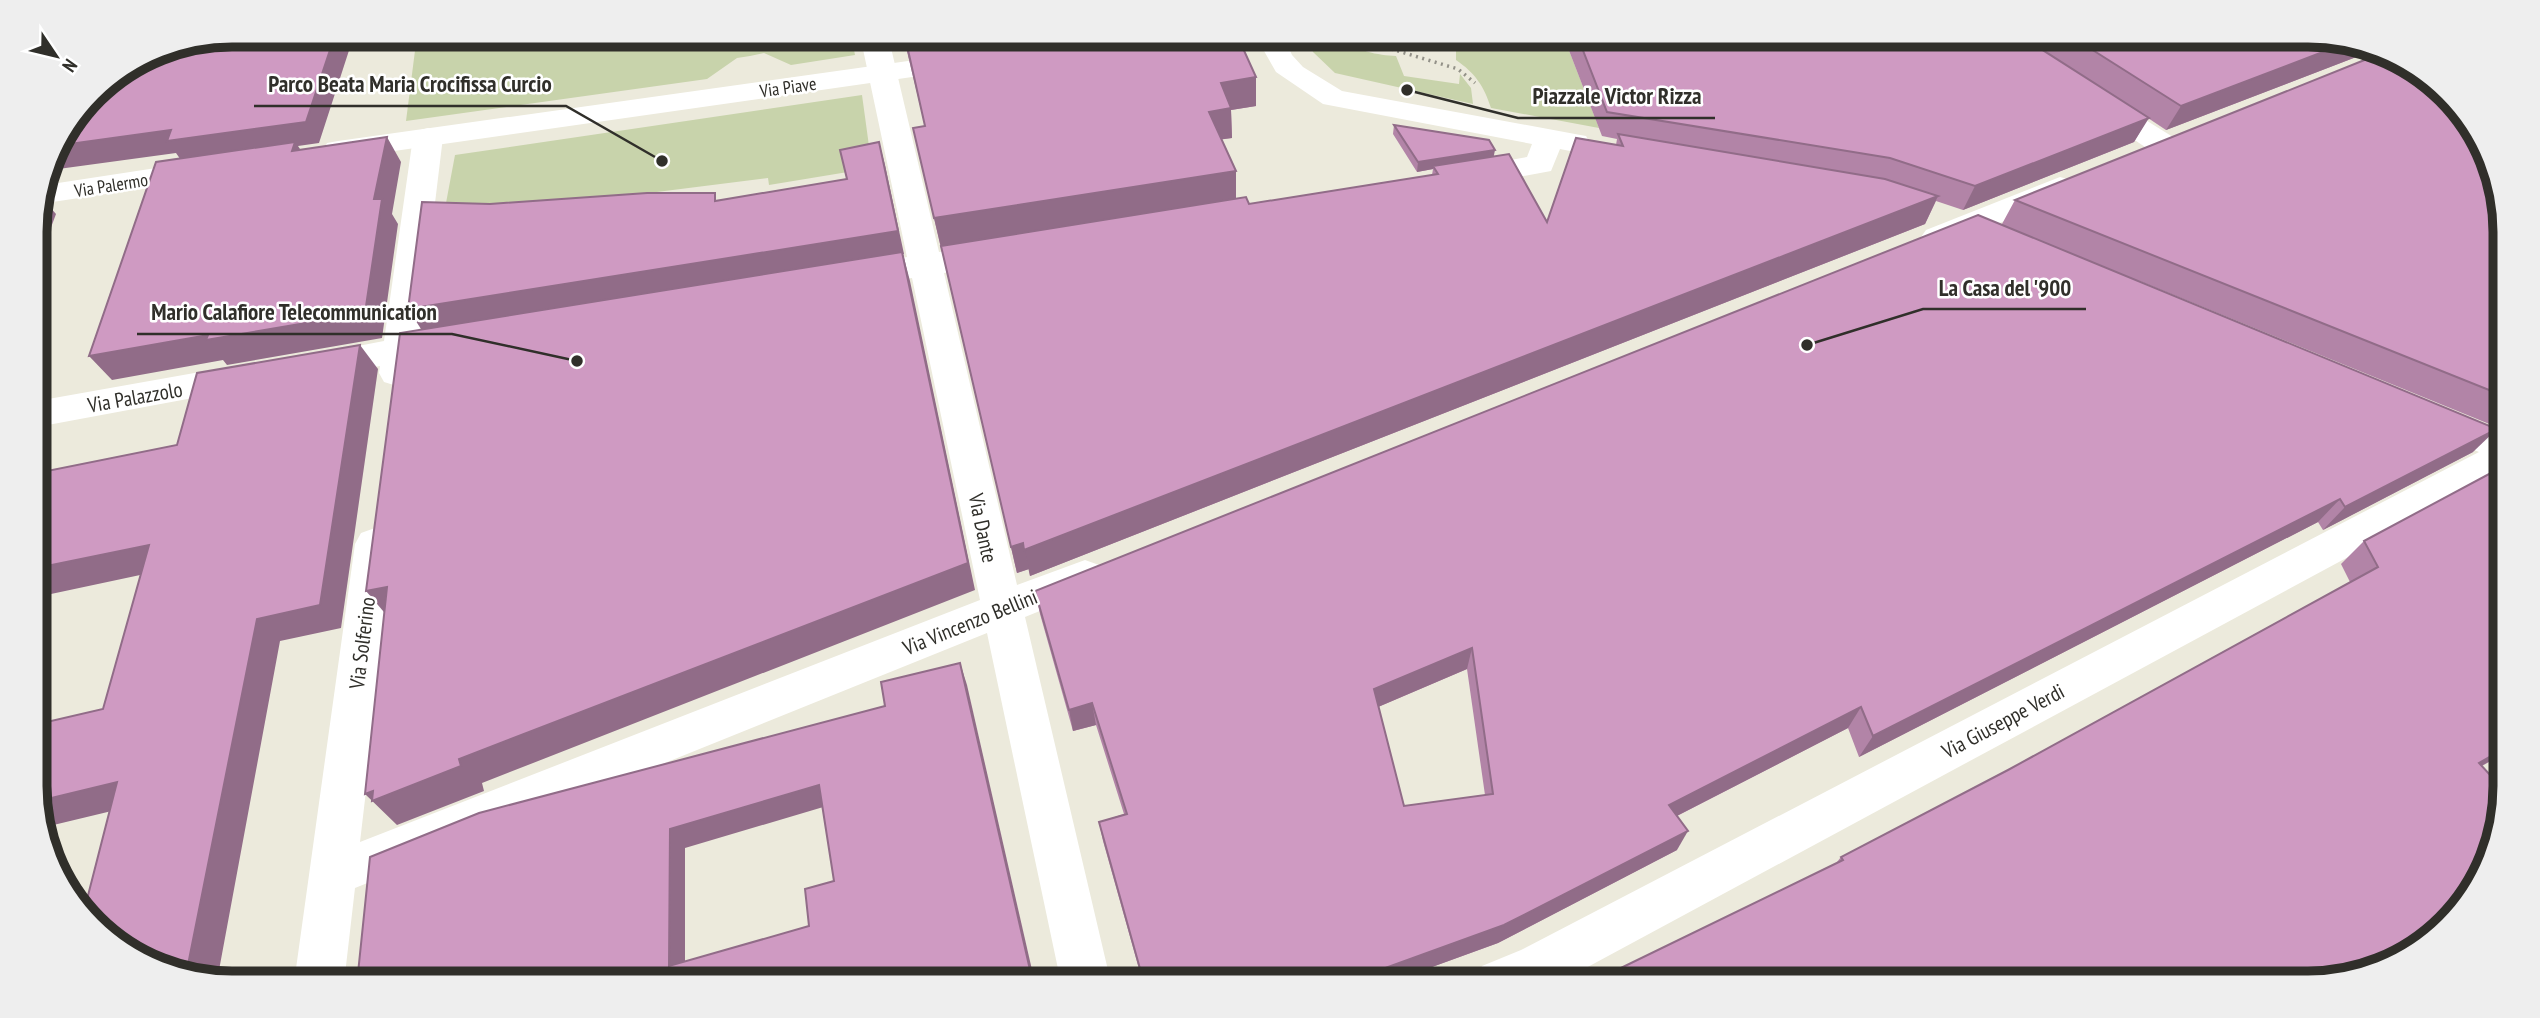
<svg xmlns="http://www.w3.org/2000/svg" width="2540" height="1018" viewBox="0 0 2540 1018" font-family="'PT Sans Narrow',sans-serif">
	<rect width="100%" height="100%" fill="#eceadc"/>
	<g fill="#c8d3ab">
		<polygon points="417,35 851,35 855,55 791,65 764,53 750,56 737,58 707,79 406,121"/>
		<path d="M1306,35H1345C1353,52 1379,55 1396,56L1404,76L1459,84L1460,74L1471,88L1473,104L1335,73L1313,52Z"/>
		<path d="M1413,35H1563L1599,128L1491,108C1484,86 1475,73 1456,60V46Z"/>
		<polygon points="862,95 872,168 769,185 768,178 443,219 455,155"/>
	</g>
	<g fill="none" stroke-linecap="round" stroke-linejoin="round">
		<g stroke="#939188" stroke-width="3.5" stroke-dasharray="2 4.5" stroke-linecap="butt">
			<path d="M667,35C703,44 736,54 771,35"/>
			<polyline points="1356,35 1358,39 1458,69 1475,83"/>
		</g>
		<g fill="#fff" fill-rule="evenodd">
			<polygon points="860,35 888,35 939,252 994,243 1006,246 1010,254 1006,262 944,273 1017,585 1085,560 1099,565 1105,576 1099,587 1025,617 1111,983 1061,983 987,633 355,888 344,983 294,983 355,544 361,533 375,528 389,533 395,544 360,842 980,600 912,278 857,287 845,284 840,276 845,268 907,257"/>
			<polygon points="1255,35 1283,35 1292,55 1303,67 1342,91 1575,134 1586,136 1590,143 1586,150 1575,152 1560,149 1551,171 1464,187 1453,184 1449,177 1453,170 1527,157 1532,144 1323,104 1276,72"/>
			<polygon points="2097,93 2107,96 2173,137 2177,144 2173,151 2162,153 2151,151 2087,108 2082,102 2087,96"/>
			<polygon points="428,128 439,131 443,137 419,335 448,330 460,333 465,342 460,351 416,360 410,382 397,386 384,382 379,373 380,366 318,378 306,374 300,365 306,356 384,341 413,137 417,131"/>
			<polygon points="2060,177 2071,180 2076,187 2071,194 1948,244 1937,248 1926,244 1921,237 1926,230"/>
			<polygon points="245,364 258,368 263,377 258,386 37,427 37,401"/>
			<polygon points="2438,407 2504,432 2504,473 1558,983 1474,983 1482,966 1521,950 2479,452 2425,429 2420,420 2425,411"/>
		</g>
		<g fill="#fff" fill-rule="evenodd">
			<polygon points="965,53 975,56 979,62 975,68 338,159 327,157 323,150 327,143 338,141"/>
			<polygon points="202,161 213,164 217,171 213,178 39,204 45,185"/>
		</g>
	</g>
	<g fill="#b284a7" fill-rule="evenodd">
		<polygon points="903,35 1030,41 1256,106 1231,110 1232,138 1221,139 1236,198 1249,204 1432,175 1433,169 1417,172 1393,134 1394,125 1494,156 1547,222 1616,145 1617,139 1602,136 1563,35 2308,35 2372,46 2377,49 2166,130 2148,118 2134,142 1963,210 1936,201 1925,224 1030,576 1029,569 1017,573 913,128 925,126"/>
		<path d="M2015,200L2503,206L2504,430L2137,280L2473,452L2323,530L2318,522L1859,757L1848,728L1677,816V850L1498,943L1388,983H1143L1103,841L1099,822L1124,814L1096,725L1073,731L1040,614L1035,591L2002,224ZM1467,669L1485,795L1404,806L1378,707Z"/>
		<polygon points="2504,466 2505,753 2501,755 2482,766 1837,862 1841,857 2008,770 2350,582 2341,564 2364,541"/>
	</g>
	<g fill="#916c88">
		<polygon points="335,35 354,35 319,143 298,146 312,167 183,163 176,153 51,170 49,168 55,146"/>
		<polygon points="942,35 1023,35 1024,42 909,58 905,40"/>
		<polygon points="2349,42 2372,46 2377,49 2166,130 2181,106"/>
		<polygon points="1256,77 1256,106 1231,110 1232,138 1210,141 1209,112 1221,83"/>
		<polygon points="2149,118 2134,142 1963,210 1975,186"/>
		<polygon points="387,137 401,162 392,214 398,224 382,338 227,365 223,360 112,380 89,356 374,199"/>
		<polygon points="879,142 885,165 904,254 903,254 910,281 975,590 482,783 484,791 397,825 365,794 459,759 423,332 408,309 898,231"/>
		<polygon points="1495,150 1493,160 1433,166 1433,169 1417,172 1418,162"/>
		<polygon points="1236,171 1236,201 941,248 934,218"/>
		<polygon points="1938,196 1925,224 1030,576 1024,550"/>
		<polygon points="41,197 56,214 36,267 35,219"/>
		<polygon points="360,345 378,369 341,628 280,641 217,981 186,975 257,619"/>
		<polygon points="2497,429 2473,452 2323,530 2345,507"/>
		<polygon points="2340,499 2318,522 1859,757 1873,736"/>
		<polygon points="1023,543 1029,569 1017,573 1011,547"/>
		<polygon points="149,545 173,568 51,594 38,636 37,568"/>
		<polygon points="387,587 389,618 366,591"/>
		<polygon points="1472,648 1467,669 1371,710 1374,689"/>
		<polygon points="960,663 967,685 1035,983 1033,983"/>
		<polygon points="1092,703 1096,725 1073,731 1069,710"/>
		<polygon points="1861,707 1848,728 1659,825 1669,805"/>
		<polygon points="2505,748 2505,753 2501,755 2450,783 2479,763"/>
		<polygon points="117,782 145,803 41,828 39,824 39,801"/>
		<polygon points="819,785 830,805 685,848 685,983 669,966 670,829"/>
		<polygon points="1688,831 1677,850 1498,943 1388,983 1344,983"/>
	</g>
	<g fill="#cf9ac2" stroke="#916c88" stroke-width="2" fill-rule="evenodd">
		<polygon points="232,35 335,35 306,122 167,141 171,130 55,146 102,84 157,50"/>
		<polygon points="903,35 942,35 905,40"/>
		<polygon points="1015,35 1028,35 1030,41 1069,35 1237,35 1256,77 1221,83 1231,108 1209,112 1236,171 934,218 913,128 925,126 908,50"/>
		<polygon points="1577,35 2019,35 2149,118 1975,186 1890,158 1607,112"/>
		<polygon points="2069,35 2308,35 2349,42 2181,106"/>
		<polygon points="2382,53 2464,112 2503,206 2504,396 2015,200"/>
		<polygon points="1394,125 1489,140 1495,150 1418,162"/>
		<polygon points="1618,134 1885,179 1938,196 1024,550 1023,543 1011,547 941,246 1246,197 1249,204 1438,174 1433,166 1509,154 1547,222 1576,138 1623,146"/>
		<polygon points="387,137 374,199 382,199 365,313 206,340 208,335 89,356 156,162 295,142 292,151"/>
		<polygon points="879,142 898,231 408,309 422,202 490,204 647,193 715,193 715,201 847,179 840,150"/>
		<path d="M1978,215L2497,429L2345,507L2340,499L1873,736L1861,707L1669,805L1688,831L1504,925L1344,983H1144L1099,822L1127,814L1092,703L1069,710L1035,591ZM1472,648L1493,794L1404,806L1374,689Z"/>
		<polygon points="902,252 968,563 459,759 461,766 372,801 373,791 365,794 387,587 366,591 400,333"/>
		<polygon points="360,345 320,605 257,619 186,975 168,972 83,915 117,782 39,801 38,724 103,709 149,545 37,568 37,473 177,445 197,373"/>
		<polygon points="2504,466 2505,748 2479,763 2504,790 2494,850 2428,943 2321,983 1590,983 1843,860 1841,857 2008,770 2378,567 2364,541"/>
		<path d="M960,663L1033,983H357L370,857L479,813L885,706L881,682ZM819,785L834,881L805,889L809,926L669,966L670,829Z"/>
	</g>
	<g text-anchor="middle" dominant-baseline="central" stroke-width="5" stroke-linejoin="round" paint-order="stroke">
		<g font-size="18" fill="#302f2a" stroke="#fff">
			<text transform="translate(788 87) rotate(-8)">Via Piave</text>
			<text transform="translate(111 185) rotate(-9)">Via Palermo</text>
		</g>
		<g font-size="21" fill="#302f2a" stroke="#fff">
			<text transform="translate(135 397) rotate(-10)">Via Palazzolo</text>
			<text transform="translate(983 528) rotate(78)">Via Dante</text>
			<text transform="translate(970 622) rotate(-22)">Via Vincenzo Bellini</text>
			<text transform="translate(362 643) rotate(-83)">Via Solferino</text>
			<text transform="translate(2003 721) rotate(-28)">Via Giuseppe Verdi</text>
		</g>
	</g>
	<path d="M0 0H2540V1018H0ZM232 47H2308A185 185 0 0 1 2493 232V786A185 185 0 0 1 2308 971H232A185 185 0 0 1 47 786V232A185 185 0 0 1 232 47Z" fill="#eee" fill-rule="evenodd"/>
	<path fill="none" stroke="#302f2a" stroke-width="9" d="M232 47H2308A185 185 0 0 1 2493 232V786A185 185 0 0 1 2308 971H232A185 185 0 0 1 47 786V232A185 185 0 0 1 232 47Z"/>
	<path fill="none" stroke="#302f2a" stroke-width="2.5" d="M662 161L566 106H254M1407 90L1518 118H1715M1807 345L1923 309H2086M577 361L452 334H137"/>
	<g fill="#302f2a" stroke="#fff" stroke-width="2.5">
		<circle cx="662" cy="161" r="7"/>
		<circle cx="1407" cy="90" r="7"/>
		<circle cx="1807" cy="345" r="7"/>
		<circle cx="577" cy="361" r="7"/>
	</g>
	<g font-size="23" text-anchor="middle" font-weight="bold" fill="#302f2a" stroke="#fff" stroke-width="5" stroke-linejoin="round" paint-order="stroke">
		<text x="410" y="92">Parco Beata Maria Crocifissa Curcio</text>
		<text x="1617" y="104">Piazzale Victor Rizza</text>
		<text x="2005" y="296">La Casa del '900</text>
		<text x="294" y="320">Mario Calafiore Telecommunication</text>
	</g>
	<g transform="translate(56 56) rotate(125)" stroke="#ffffff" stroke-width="5" paint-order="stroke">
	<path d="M0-5L12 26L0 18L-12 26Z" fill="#302f2a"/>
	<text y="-10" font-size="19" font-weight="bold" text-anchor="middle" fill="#302f2a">N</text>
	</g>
</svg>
